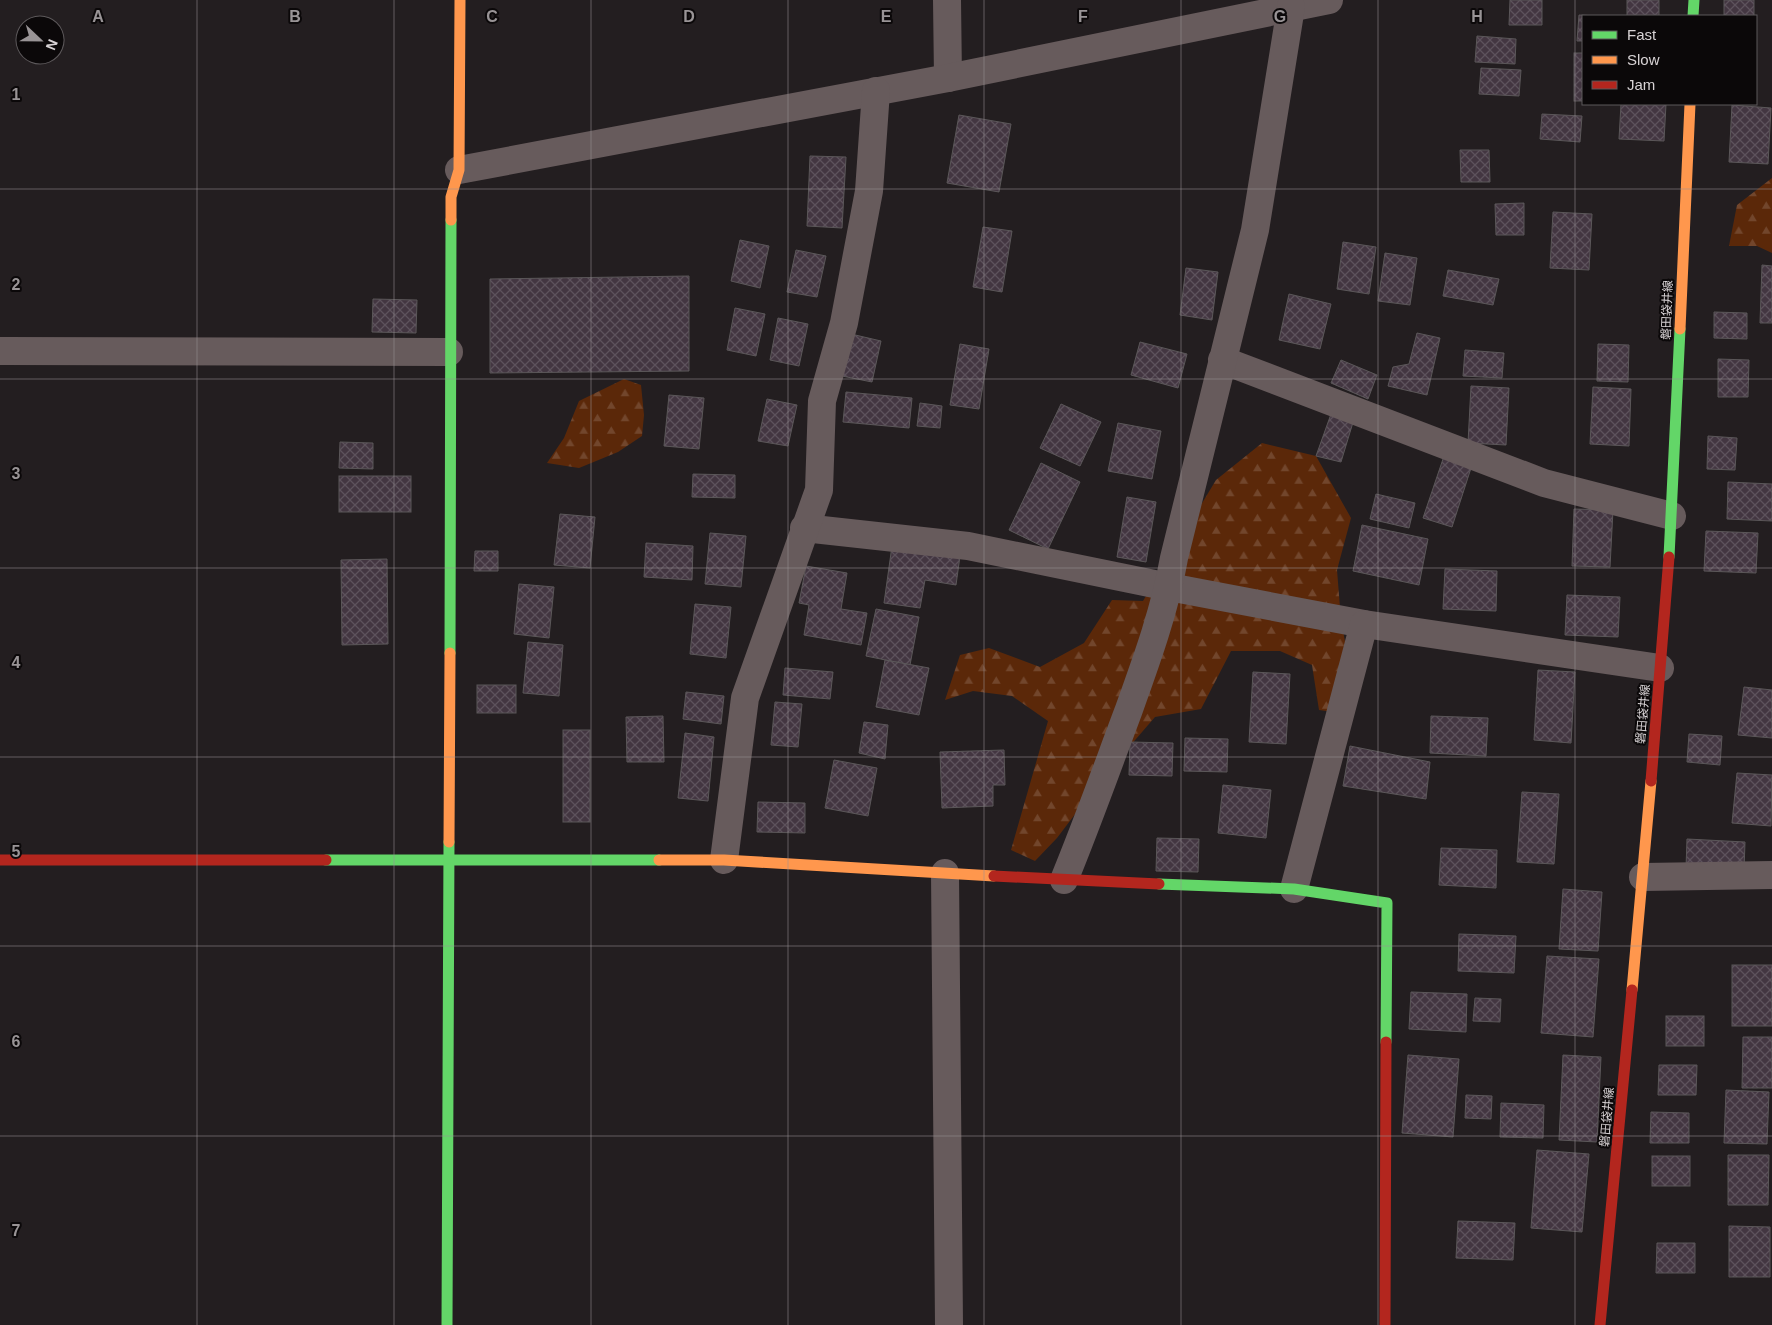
<svg xmlns="http://www.w3.org/2000/svg" width="1772" height="1325" viewBox="0 0 1772 1325" font-family="Arial,'Noto Sans JP',sans-serif">
	<defs>
		<pattern id="forest-firs" width="22" height="20" patternUnits="userSpaceOnUse" patternTransform="scale(1.25)"><rect width="22" height="20" fill="#5b2809"/><path d="M5 1l3.5 6h-7zM16 11l3.5 6h-7z" fill="#72462c"/></pattern>
		<pattern id="building-cross-hatch" width="8" height="8" patternUnits="userSpaceOnUse" patternTransform="scale(1.25)"><rect width="8" height="8" fill="#433641"/><path d="M0 0l8 8M0 8l8-8" fill="none" stroke="#5d525c"/></pattern>
	</defs>
	<rect width="100%" height="100%" fill="#231e20"/>
	<g fill="url(#forest-firs)">
		<polygon points="1772,178 1772,253 1757,246 1729,246 1737,205"/>
		<polygon points="624,379 641,385 644,415 642,436 618,452 579,468 547,463 564,438 579,401"/>
		<polygon points="1262,443 1316,456 1351,518 1337,570 1341,620 1351,674 1340,713 1319,710 1312,665 1280,651 1231,651 1201,709 1155,717 1104,776 1057,838 1035,861 1011,850 1048,721 1012,696 973,691 945,700 960,655 989,648 1040,667 1084,643 1112,600 1143,601 1216,480"/>
	</g>
	<g fill="url(#building-cross-hatch)" stroke="#5b5759">
		<polygon points="1510,0 1542,0 1542,25 1509,25"/>
		<rect x="1627" y="0" width="32" height="16"/>
		<rect x="1724" y="0" width="30" height="16"/>
		<polygon points="1579,15 1597,16 1583,16 1583,41 1577,41"/>
		<polygon points="1477,36 1516,39 1515,64 1475,62"/>
		<rect x="1574" y="53" width="9" height="48"/>
		<polygon points="1481,68 1521,70 1519,96 1479,94"/>
		<polygon points="1621,104 1666,104 1664,141 1619,139"/>
		<polygon points="1732,105 1771,108 1768,164 1729,162"/>
		<polygon points="1542,114 1582,116 1580,142 1540,139"/>
		<polygon points="959,115 1011,124 999,192 947,183"/>
		<polygon points="1460,150 1489,150 1490,182 1461,182"/>
		<polygon points="810,156 846,157 842,228 807,226"/>
		<polygon points="1524,203 1524,235 1496,235 1495,204"/>
		<polygon points="1553,212 1592,214 1589,270 1550,268"/>
		<polygon points="983,227 1012,231 1002,292 973,287"/>
		<polygon points="740,240 769,246 760,288 731,281"/>
		<polygon points="1343,242 1376,247 1369,294 1337,289"/>
		<polygon points="796,250 826,256 817,297 787,292"/>
		<polygon points="1385,253 1417,258 1410,305 1378,301"/>
		<polygon points="1762,265 1772,266 1772,323 1760,323"/>
		<polygon points="1186,268 1218,272 1212,320 1180,315"/>
		<polygon points="1448,270 1499,279 1493,305 1443,296"/>
		<polygon points="689,276 689,371 490,373 490,279"/>
		<polygon points="1289,294 1331,304 1320,349 1279,340"/>
		<polygon points="373,299 417,300 416,333 372,332"/>
		<polygon points="735,308 765,314 756,356 727,350"/>
		<polygon points="1714,312 1747,313 1747,339 1714,338"/>
		<polygon points="778,318 808,324 799,366 770,360"/>
		<polygon points="1417,333 1440,338 1427,395 1388,386 1393,367 1409,364"/>
		<polygon points="851,334 881,341 872,382 842,376"/>
		<polygon points="1140,342 1187,354 1178,388 1131,375"/>
		<polygon points="960,344 989,349 979,409 950,405"/>
		<polygon points="1598,344 1629,345 1628,382 1597,381"/>
		<polygon points="1465,350 1504,353 1502,378 1463,376"/>
		<polygon points="1718,359 1749,360 1748,397 1718,397"/>
		<polygon points="1341,360 1377,375 1368,399 1331,383"/>
		<polygon points="1471,386 1509,388 1506,445 1468,443"/>
		<polygon points="1593,387 1631,389 1629,446 1590,444"/>
		<polygon points="846,392 912,398 909,428 843,422"/>
		<polygon points="669,395 704,398 699,449 664,446"/>
		<polygon points="767,399 797,405 788,446 758,441"/>
		<polygon points="920,403 942,406 940,428 917,426"/>
		<polygon points="1061,404 1101,422 1080,466 1040,448"/>
		<polygon points="1331,414 1354,419 1341,462 1316,456"/>
		<polygon points="1118,423 1161,431 1152,479 1108,471"/>
		<polygon points="1708,436 1737,438 1735,470 1707,469"/>
		<polygon points="340,442 373,443 373,469 339,468"/>
		<polygon points="1444,456 1472,465 1452,527 1423,518"/>
		<polygon points="1041,463 1080,482 1048,549 1009,530"/>
		<polygon points="693,474 735,475 735,498 692,497"/>
		<rect x="339" y="476" width="72" height="36"/>
		<polygon points="1728,482 1772,484 1772,521 1727,519"/>
		<polygon points="1376,494 1415,503 1409,528 1370,519"/>
		<polygon points="1127,497 1156,502 1146,562 1117,557"/>
		<polygon points="1574,509 1613,510 1610,567 1572,566"/>
		<polygon points="560,514 595,517 590,568 554,565"/>
		<polygon points="1362,525 1428,539 1419,585 1353,571"/>
		<polygon points="1706,531 1758,533 1756,573 1704,571"/>
		<polygon points="710,533 746,536 741,587 705,584"/>
		<polygon points="646,543 693,546 692,580 644,577"/>
		<polygon points="892,546 960,556 956,585 925,580 920,608 884,603"/>
		<polygon points="475,551 498,551 498,571 474,571"/>
		<polygon points="387,559 388,644 342,645 341,560"/>
		<polygon points="806,566 847,573 841,609 867,613 861,645 804,635 809,605 799,603"/>
		<polygon points="1445,569 1497,571 1496,611 1443,609"/>
		<polygon points="519,584 554,587 549,638 514,634"/>
		<polygon points="1567,595 1620,597 1618,637 1565,635"/>
		<polygon points="695,604 731,607 726,658 690,654"/>
		<polygon points="876,609 919,617 910,665 866,656"/>
		<polygon points="528,642 563,645 559,696 523,693"/>
		<polygon points="885,660 929,668 919,715 876,707"/>
		<polygon points="785,668 833,672 830,699 783,695"/>
		<polygon points="1538,670 1575,672 1571,743 1534,740"/>
		<polygon points="1253,672 1290,674 1286,744 1249,742"/>
		<rect x="477" y="685" width="39" height="28"/>
		<polygon points="1744,687 1772,690 1772,738 1738,735"/>
		<polygon points="686,692 724,696 721,724 683,719"/>
		<polygon points="775,702 802,704 798,747 771,745"/>
		<polygon points="663,716 664,762 627,762 626,717"/>
		<polygon points="1431,716 1488,718 1486,756 1430,753"/>
		<polygon points="864,722 888,725 885,759 859,753"/>
		<rect x="563" y="730" width="27" height="92"/>
		<polygon points="685,733 714,737 708,801 678,798"/>
		<polygon points="1689,734 1722,736 1720,765 1687,762"/>
		<polygon points="1185,738 1228,739 1227,772 1184,771"/>
		<polygon points="1130,742 1173,743 1172,776 1129,775"/>
		<polygon points="1350,746 1430,762 1426,799 1343,786"/>
		<polygon points="1004,750 1005,785 993,785 993,806 942,808 940,752"/>
		<polygon points="834,760 877,768 868,816 825,808"/>
		<polygon points="1737,773 1772,775 1771,826 1732,823"/>
		<polygon points="1223,785 1271,790 1266,838 1218,833"/>
		<polygon points="1522,792 1559,794 1554,864 1517,862"/>
		<polygon points="758,802 805,803 805,833 757,832"/>
		<polygon points="1157,838 1199,839 1198,872 1156,871"/>
		<polygon points="1687,839 1745,842 1744,870 1686,868"/>
		<polygon points="1441,848 1497,850 1496,888 1439,885"/>
		<polygon points="1563,889 1602,892 1598,951 1559,949"/>
		<polygon points="1459,934 1516,936 1514,973 1458,971"/>
		<polygon points="1547,956 1599,959 1593,1037 1541,1033"/>
		<rect x="1732" y="965" width="40" height="61"/>
		<polygon points="1411,992 1467,994 1466,1032 1409,1029"/>
		<polygon points="1475,998 1501,999 1500,1022 1473,1021"/>
		<rect x="1666" y="1016" width="38" height="30"/>
		<polygon points="1743,1037 1772,1037 1772,1088 1742,1088"/>
		<polygon points="1408,1055 1459,1059 1453,1137 1402,1133"/>
		<polygon points="1563,1055 1601,1057 1597,1142 1559,1140"/>
		<polygon points="1659,1065 1697,1065 1696,1095 1658,1095"/>
		<polygon points="1726,1090 1769,1092 1767,1144 1724,1143"/>
		<polygon points="1466,1095 1492,1096 1491,1119 1465,1118"/>
		<polygon points="1501,1103 1544,1105 1543,1138 1500,1137"/>
		<polygon points="1651,1112 1689,1113 1689,1143 1650,1143"/>
		<polygon points="1537,1150 1589,1154 1582,1232 1531,1228"/>
		<polygon points="1728,1155 1769,1155 1768,1205 1728,1205"/>
		<rect x="1652" y="1156" width="38" height="30"/>
		<polygon points="1458,1221 1515,1223 1513,1260 1456,1258"/>
		<polygon points="1729,1226 1770,1227 1770,1277 1729,1277"/>
		<polygon points="1657,1243 1695,1243 1695,1273 1656,1273"/>
	</g>
	<g fill="none" stroke-linecap="round" stroke-linejoin="round">
		<g stroke="#675b5c" stroke-width="28">
			<polyline points="947,0 948,78"/>
			<polyline points="459,170 948,78 1329,0"/>
			<polyline points="0,351 449,352"/>
			<polyline points="1222,360 1544,483 1672,516"/>
			<polyline points="804,528 968,546 1169,587 1364,624 1660,668"/>
			<polyline points="724,860 745,698 819,490 822,401 844,323 869,191 876,91"/>
			<polyline points="945,873 949,1325"/>
			<polyline points="1643,877 1772,875"/>
			<path d="M1064,880C1087,824 1107,768 1128,712C1146,662 1165,610 1174,558L1255,230L1291,7"/>
			<polyline points="1294,889 1364,624"/>
		</g>
		<g stroke="#63d668" stroke-width="11">
			<polyline points="1693,16 1694,0"/>
			<polyline points="1669,557 1680,329"/>
			<polyline points="450,653 451,220"/>
			<polyline points="326,860 659,860"/>
			<polyline points="1159,884 1294,889 1387,903 1386,1042"/>
			<polyline points="447,1325 449,842"/>
		</g>
		<g stroke="#ff974d" stroke-width="11">
			<polyline points="451,220 451,197 459,170 460,0"/>
			<polyline points="1680,329 1690,104"/>
			<polyline points="449,842 450,653"/>
			<polyline points="659,860 724,860 994,876"/>
			<polyline points="1632,990 1651,781"/>
		</g>
		<g stroke="#b3261e" stroke-width="11">
			<polyline points="1651,781 1669,557"/>
			<polyline points="0,860 326,860"/>
			<polyline points="994,876 1159,884"/>
			<polyline points="1385,1325 1386,1042"/>
			<polyline points="1600,1325 1632,990"/>
		</g>
	</g>
	<path fill="none" stroke="#999496" stroke-width="1" stroke-opacity="0.55" d="M197,0V1325M394,0V1325M591,0V1325M788,0V1325M984,0V1325M1181,0V1325M1378,0V1325M1575,0V1325M0,189H1772M0,379H1772M0,568H1772M0,757H1772M0,946H1772M0,1136H1772"/>
	<g text-anchor="middle" dominant-baseline="central" stroke-width="4" stroke-linejoin="round" paint-order="stroke">
		<g font-size="12" fill="#d8d3d5" stroke="#0b0809">
			<text transform="translate(1667 310) rotate(-88)">磐田袋井線</text>
			<text transform="translate(1643 714) rotate(-85)">磐田袋井線</text>
			<text transform="translate(1607 1117) rotate(-85)">磐田袋井線</text>
		</g>
	</g>
	<g font-size="16" text-anchor="middle" font-weight="bold" fill="#999496" stroke="#0b0809" stroke-width="4" stroke-linejoin="round" paint-order="stroke">
		<text x="98" y="22">A</text>
		<text x="295" y="22">B</text>
		<text x="492" y="22">C</text>
		<text x="689" y="22">D</text>
		<text x="886" y="22">E</text>
		<text x="1083" y="22">F</text>
		<text x="1280" y="22">G</text>
		<text x="1477" y="22">H</text>
		<text x="16" y="100">1</text>
		<text x="16" y="290">2</text>
		<text x="16" y="479">3</text>
		<text x="16" y="668">4</text>
		<text x="16" y="857">5</text>
		<text x="16" y="1047">6</text>
		<text x="16" y="1236">7</text>
	</g>
	<rect x="1582" y="15" width="175" height="90" fill="#0b0809" stroke="#5d595b"/>
	<rect x="1592" y="31" width="25" height="8" fill="#63d668" stroke="#5d595b"/>
	<text x="1627" y="40" font-size="15" fill="#d8d3d5">Fast</text>
	<rect x="1592" y="56" width="25" height="8" fill="#ff974d" stroke="#5d595b"/>
	<text x="1627" y="65" font-size="15" fill="#d8d3d5">Slow</text>
	<rect x="1592" y="81" width="25" height="8" fill="#b3261e" stroke="#5d595b"/>
	<text x="1627" y="90" font-size="15" fill="#d8d3d5">Jam</text>
	<g transform="translate(40 40) rotate(112)"><circle r="24" fill="#0b0809" stroke="#5d595b"/>
	<path d="M0-4L9 19L0 12L-9 19Z" fill="#999496"/>
	<text y="-8" font-size="14" font-weight="bold" text-anchor="middle" fill="#d8d3d5">N</text>
	</g>
</svg>
